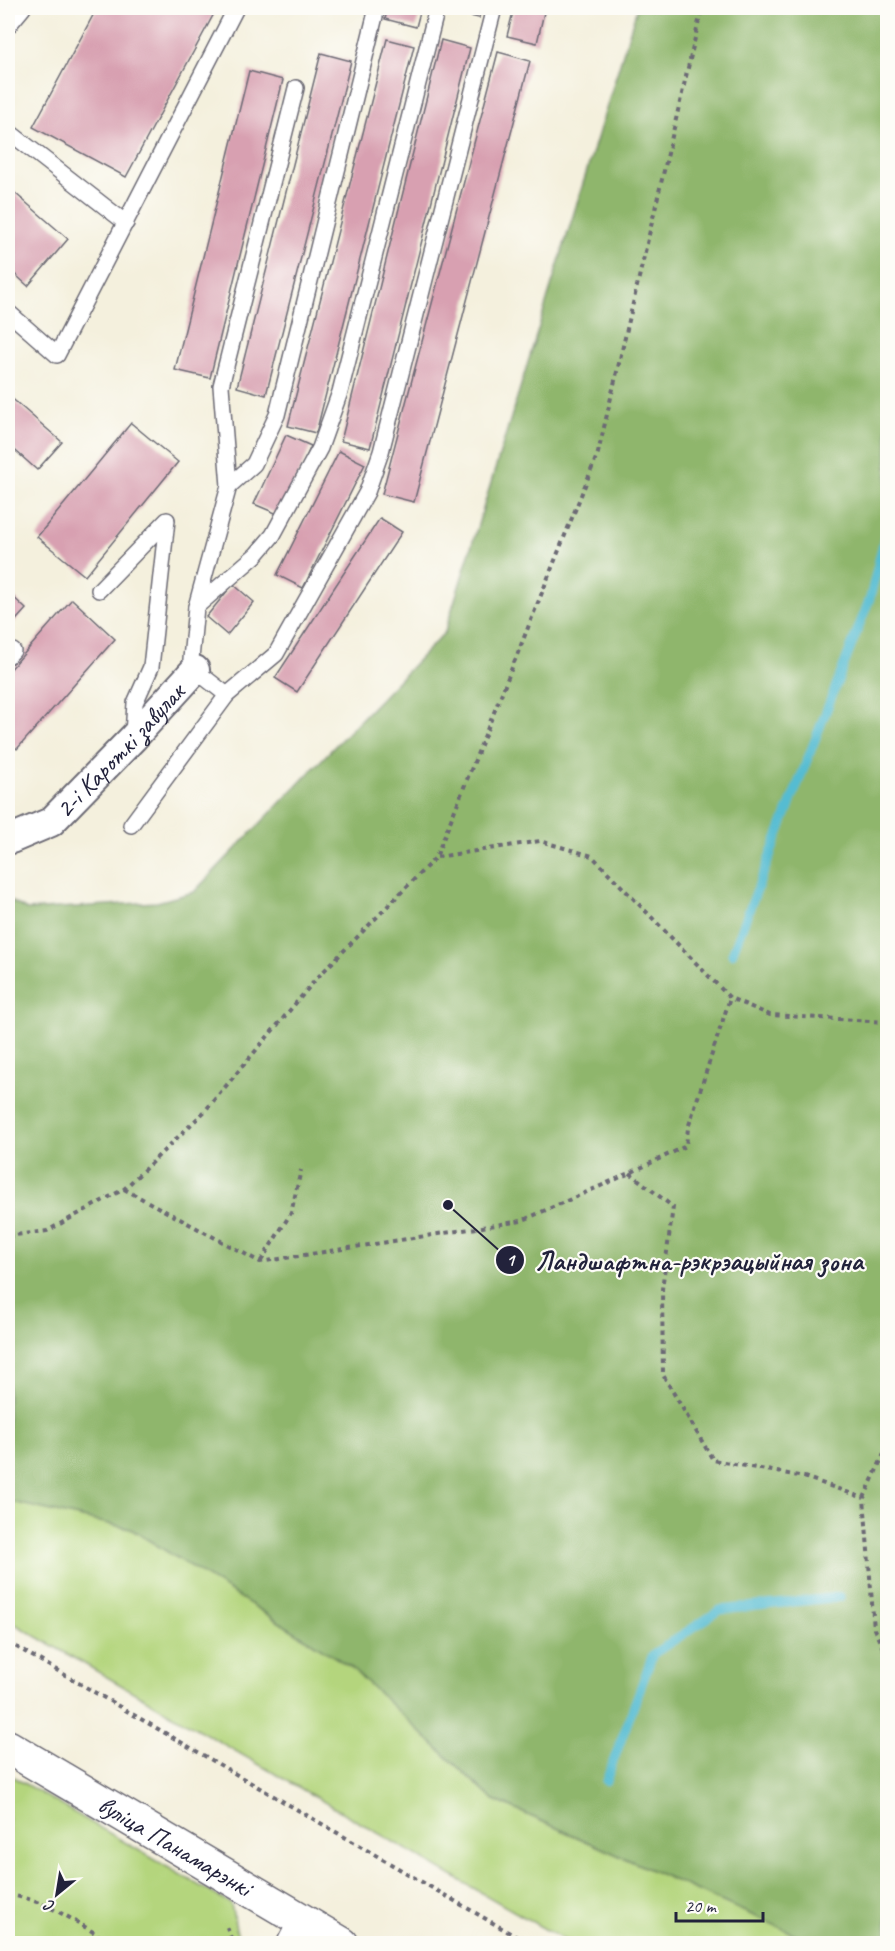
<svg xmlns="http://www.w3.org/2000/svg" width="895" height="1951" viewBox="0 0 895 1951" font-family="Caveat,sans-serif">
	<rect width="100%" height="100%" fill="#fdfcf7"/>
	<filter id="ink" filterUnits="userSpaceOnUse"><feTurbulence type="fractalNoise" baseFrequency=".0167" numOctaves="2"/><feDisplacementMap in="SourceGraphic" scale="12" xChannelSelector="R" yChannelSelector="G"/><feConvolveMatrix kernelMatrix="1 2 1 2 8 2 1 2 1" color-interpolation-filters="sRGB"/></filter>
	<filter id="wash" filterUnits="userSpaceOnUse"><feTurbulence type="fractalNoise" baseFrequency=".008" numOctaves="4" result="noise"/><feDisplacementMap in="SourceGraphic" scale="24" xChannelSelector="R" yChannelSelector="G"/><feGaussianBlur stdDeviation="1.35" result="paint"/><feColorMatrix in="noise" values="0 0 0 0 0 0 0 0 0 0 0 0 0 0 0 0 0 1.4 0 .05"/><feComposite in="paint" operator="in"/></filter>
	<g filter="url(#wash)">
		<rect width="100%" height="100%" fill="#f4f0dd"/>
		<g fill="#b4d57d" stroke="#6b7c5c" stroke-width="1.5">
			<polygon points="8,1501 131,1529 351,1667 492,1799 815,1943 569,1943 8,1620"/>
			<polygon points="8,1774 231,1904 239,1943 8,1943"/>
		</g>
		<polygon fill="#8fb66c" stroke="#586c54" stroke-width="1.5" points="637,8 887,8 887,1943 815,1943 492,1799 351,1667 131,1529 8,1501 8,899 27,910 157,902 194,892 445,632"/>
		<g fill="none" stroke-linecap="round" stroke-linejoin="round">
			<g stroke="#55bcd2" stroke-width="9">
				<polyline points="732,954 870,598 888,522"/>
				<polyline points="606,1781 653,1654 720,1610 840,1597"/>
			</g>
		</g>
		<g id="blocks">
			<g fill="#d8a0b1">
				<polygon points="97,8 217,8 126,177 33,127"/>
				<polygon points="388,8 421,8 416,27 385,19"/>
				<polygon points="450,8 481,8 479,18 449,11"/>
				<polygon points="514,8 545,8 537,43 507,36"/>
				<polygon points="387,39 414,46 316,433 288,426"/>
				<polygon points="441,40 470,48 370,448 341,441"/>
				<polygon points="498,52 530,61 414,502 382,494"/>
				<polygon points="321,53 351,61 266,395 237,387"/>
				<polygon points="249,71 283,80 210,378 175,370"/>
				<polygon points="8,187 68,239 28,286 8,268"/>
				<polygon points="8,395 62,442 37,470 8,444"/>
				<polygon points="131,423 178,462 85,576 37,537"/>
				<polygon points="286,435 311,446 280,515 254,504"/>
				<polygon points="339,451 365,464 303,588 277,575"/>
				<polygon points="380,518 402,532 297,692 275,678"/>
				<polygon points="233,584 254,602 227,635 206,617"/>
				<polygon points="8,592 26,609 8,629"/>
				<polygon points="72,599 115,639 17,749 8,740 8,672"/>
			</g>
		</g>
	</g>
	<g filter="url(#ink)">
		<use href="#blocks" fill-opacity="0" stroke="#6c6a74" stroke-width="1.5"/>
		<g fill="none" stroke-linecap="round" stroke-linejoin="round">
			<defs>
				<g id="service">
					<polyline points="8,26 23,8"/>
					<polyline points="8,131 126,223"/>
					<polyline points="8,312 57,355 236,8"/>
					<polyline points="229,486 254,464 277,415 377,8"/>
					<polyline points="99,590 167,520 151,667 135,703 133,735"/>
					<polyline points="196,607 256,555 273,535 320,448 340,392 437,8"/>
					<polyline points="8,656 13,651"/>
					<polyline points="227,695 195,670 191,659 196,607 229,486 221,386 296,88"/>
					<polyline points="131,825 227,695 276,654 367,492 381,452 494,8"/>
				</g>
				<g id="minor">
					<path id="s1" d="M8,838L11,839L51,822L133,738L195,670"/>
				</g>
				<polyline id="tertiary" points="294,1944 305,1923"/>
				<g id="secondary">
					<path id="s2" d="M8,1747L342,1944"/>
				</g>
			</defs>
			<use href="#service" stroke="#6c6a74" stroke-width="18"/>
			<use href="#minor" stroke="#6c6a74" stroke-width="32"/>
			<use href="#tertiary" stroke="#6c6a74" stroke-width="36"/>
			<use href="#secondary" stroke="#6c6a74" stroke-width="36"/>
			<g stroke="#6c6a74" stroke-width="4" stroke-dasharray="4.5 4.5" stroke-linecap="butt">
				<polyline points="437,857 540,841 592,856 730,998 770,1015 888,1022"/>
				<polyline points="630,1173 673,1207 662,1289 663,1375 713,1460 804,1477 864,1498"/>
				<polyline points="124,1189 260,1262 521,1221 630,1173 686,1146 688,1128 730,998"/>
				<polyline points="8,1236 47,1231 124,1189 204,1112 317,978 436,857 598,453 702,8"/>
				<polyline points="261,1261 291,1213 301,1170"/>
				<polyline points="888,1445 864,1498 874,1629 888,1659"/>
				<polyline points="8,1642 529,1944"/>
				<path d="M8,1895C46,1899 80,1925 113,1944"/>
				<polyline points="227,1927 233,1944"/>
			</g>
			<use href="#service" stroke="#fff" stroke-width="15"/>
			<use href="#minor" stroke="#fff" stroke-width="28"/>
			<use href="#tertiary" stroke="#fff" stroke-width="33"/>
			<use href="#secondary" stroke="#fff" stroke-width="33"/>
		</g>
	</g>
	<g text-anchor="middle" dominant-baseline="central" stroke-width="4.5" stroke-linejoin="round" paint-order="stroke">
		<g font-size="26" fill="#22223b" stroke="#fdfcf7">
			<text stroke="none"><textPath href="#s1" startOffset="146">2-і Кароткі завулак</textPath></text>
			<text stroke="none"><textPath href="#s2" startOffset="194">вуліца Панамарэнкі</textPath></text>
		</g>
	</g>
	<path fill="none" stroke="#22223b" stroke-width="2" d="M448 1205L510 1260"/>
	<g fill="#22223b" stroke="#fdfcf7" stroke-width="2">
		<circle cx="448" cy="1205" r="6"/>
		<circle cx="510" cy="1260" r="15"/>
	</g>
	<g font-size="18" text-anchor="middle" font-weight="bold" fill="#fff">
		<text x="510" y="1266">1</text>
	</g>
	<g font-size="27" text-anchor="middle" font-weight="bold" fill="#22223b" stroke="#fdfcf7" stroke-width="4.5" stroke-linejoin="round" paint-order="stroke">
		<text x="699" y="1270">Ландшафтна-рэкрэацыйная зона</text>
	</g>
	<rect width="895" height="1951" fill="none" stroke="#fdfcf7" stroke-width="30"/>
	<g transform="translate(57 1894) rotate(210)" stroke="#fdfcf7" stroke-width="4.5" paint-order="stroke">
	<path d="M0-4.5L10 22L0 15L-10 22Z" fill="#22223b"/>
	<text y="-9" font-size="16" font-weight="bold" text-anchor="middle" fill="#22223b">С</text>
	</g>
	<path d="M676 1912v9h87v-9" fill="none" stroke="#22223b" stroke-width="3"/>
	<text x="685" y="1912" font-size="18" fill="#22223b" stroke="#fdfcf7" stroke-width="4.5" paint-order="stroke">20 m</text>
</svg>
